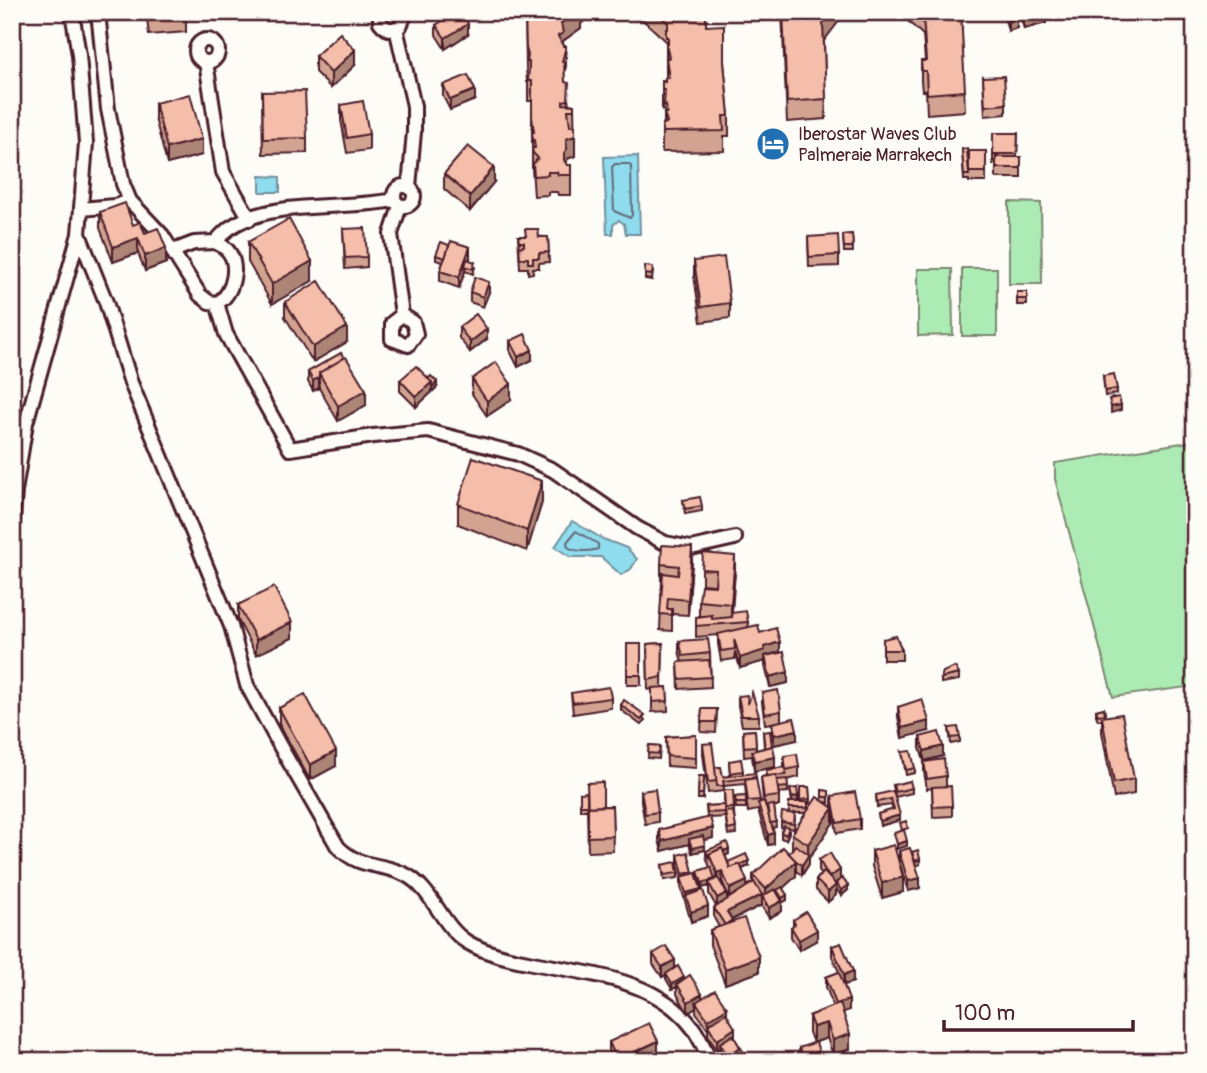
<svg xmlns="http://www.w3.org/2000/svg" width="1207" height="1073" viewBox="0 0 1207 1073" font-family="Pangolin,sans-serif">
	<rect width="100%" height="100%" fill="#fdfcf7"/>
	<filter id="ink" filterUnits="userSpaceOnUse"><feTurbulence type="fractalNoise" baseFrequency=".0143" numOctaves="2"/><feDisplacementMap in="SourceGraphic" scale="14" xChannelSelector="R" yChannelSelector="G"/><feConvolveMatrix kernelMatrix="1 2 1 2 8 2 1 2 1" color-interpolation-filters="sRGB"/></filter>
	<g filter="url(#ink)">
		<g fill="#acecb4" stroke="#7b8670" stroke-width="2">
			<polygon points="1009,202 1041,203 1042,284 1009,284"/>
			<rect x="962" y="268" width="35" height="68"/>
			<polygon points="918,269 952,269 953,335 918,336"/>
			<polygon points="1195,441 1195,686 1113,697 1055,479 1055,463"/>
		</g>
		<g fill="#8edced" stroke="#73909f" stroke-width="2">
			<polygon points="638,156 640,234 626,234 624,224 619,220 613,225 613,234 607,234 604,157"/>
			<polygon points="260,176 280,177 280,192 260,192"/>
			<polygon points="572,521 603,539 627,548 637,559 631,569 621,575 601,557 571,557 555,547"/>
		</g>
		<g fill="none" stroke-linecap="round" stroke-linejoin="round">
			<g stroke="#656b79" stroke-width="2">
				<polygon points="615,164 628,164 631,166 632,215 630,218 614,211 612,167"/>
				<path d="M576,531L598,544V549C589,552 576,552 568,547L567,542Z"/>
			</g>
			<defs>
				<g id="minor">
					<polyline points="98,12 108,109 123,184 130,201 162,235 200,295 209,302 217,303 226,334 290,449 373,436 428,431 518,454 553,470 637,528 665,543 691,548 735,538"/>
					<path d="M380,12V22C386,30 392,31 400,26L404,17L403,12"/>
					<polyline points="396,28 414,106 414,132 409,187"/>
					<circle cx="207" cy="51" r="11"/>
					<polyline points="206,62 223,172 250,219"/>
					<circle cx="404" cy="196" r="10"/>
					<polyline points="400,206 391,234 402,315 392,323 392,339 408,345 416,334 413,322 402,315"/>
					<polyline points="81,209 115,206 130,201"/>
					<path d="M79,234L106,302L131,383L231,626L247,685L280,746L338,847C361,870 381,862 406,875C433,889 441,926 467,942C485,953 507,958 528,962C585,974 655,977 693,1028C700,1038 705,1050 711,1061"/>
					<path d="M215,242C218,244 222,245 225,248C241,261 234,295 217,303"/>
					<path d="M173,251L194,243L215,242C220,237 225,231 231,227C273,199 346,210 394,200"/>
					<polyline points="12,531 15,491 26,423 79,234 86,143 79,55 72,12"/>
				</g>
			</defs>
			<use href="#minor" stroke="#4a1f2b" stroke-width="18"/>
			<use href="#minor" stroke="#fdfcf7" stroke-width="12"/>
		</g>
		<g fill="#d3a392" stroke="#4a1f2b" stroke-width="2" fill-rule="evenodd">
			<polygon points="146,12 186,12 186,32 149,35"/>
			<polygon points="237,12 267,12 237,14"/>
			<polygon points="525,12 581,24 581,28 563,41 566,66 564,72 565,82 569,104 574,105 575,156 567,159 567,165 571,165 571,195 558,195 557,192 548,192 548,195 534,196 532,168 532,101 528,101 528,82 527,82 526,68"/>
			<polygon points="634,12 695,12 695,14 706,26 724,62 729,116 729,136 724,136 724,151 662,152 662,124 664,123 664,110 662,110 662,81 665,82 666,78 666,41"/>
			<polygon points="782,12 824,41 826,119 787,122"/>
			<polygon points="898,12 961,12 965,111 927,114 926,91 922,91 921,81 921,61 925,61 923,35"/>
			<polygon points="1003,12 1015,12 1017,28 1008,31"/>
			<polygon points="1019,12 1046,12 1046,23 1024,29"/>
			<polygon points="436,25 468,34 445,49 436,35"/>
			<polygon points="315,56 355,65 331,88 315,72"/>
			<polygon points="983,77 1006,104 1006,114 985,116"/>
			<polygon points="443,85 475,100 450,110 443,96"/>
			<polygon points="262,92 307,138 307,153 263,154"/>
			<polygon points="155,103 202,155 167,164 155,118"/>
			<polygon points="341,105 369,134 369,150 347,153 341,120"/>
			<polygon points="993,133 1018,133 1017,157 1021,157 1021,178 996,178 996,164 993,164"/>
			<polygon points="962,149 969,174 969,151 986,151 986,182 969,182 969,180 964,180"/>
			<polygon points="444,174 494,182 470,211 444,189"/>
			<polygon points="100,212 133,225 145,233 166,263 145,271 138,253 113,262 100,228"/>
			<polygon points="343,229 367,257 367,267 345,269"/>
			<polygon points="852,234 853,252 844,252 843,235"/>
			<polygon points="518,236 548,237 549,262 539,263 539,268 533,268 533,273 528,274 528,268 520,268"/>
			<polygon points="808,237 839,255 839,266 809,267"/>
			<polygon points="248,242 312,281 272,304 248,262"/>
			<polygon points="436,255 470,258 469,260 475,267 473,274 465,271 459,288 440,281 440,271 443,262 436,260"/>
			<polygon points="694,261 730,303 730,318 701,322 694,276"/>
			<polygon points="653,272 652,280 645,279 645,274"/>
			<polygon points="470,292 489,292 483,307 470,302"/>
			<rect x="1017" y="292" width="10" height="13"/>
			<polygon points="285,302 347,342 313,362 285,317"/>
			<polygon points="459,327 487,339 470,352 459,338"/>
			<polygon points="510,341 532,360 518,367 510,351"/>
			<polygon points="341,353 366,405 338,421 319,388 313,391 308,382 308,372"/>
			<polygon points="1103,376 1117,389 1117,394 1105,396"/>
			<polygon points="472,379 511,400 487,416 472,394"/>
			<polygon points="400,380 437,387 416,407 400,391"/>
			<polygon points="683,500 702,506 702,511 685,514"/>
			<polygon points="542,502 527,551 458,524 458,504"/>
			<polygon points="692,562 688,615 672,614 672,631 660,630 662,580 661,580 661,564"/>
			<polygon points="702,569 735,571 732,613 748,622 748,627 760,633 780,652 788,683 770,687 765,666 765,656 765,661 740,668 735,651 735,659 721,661 718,644 718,635 696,637 696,617 703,616 699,616 699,601 715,585 702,584"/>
			<polygon points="238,605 292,638 256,655 238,620"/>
			<polygon points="883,639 902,650 902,660 883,660"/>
			<polygon points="679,641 710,653 711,687 679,689 678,662 682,662 679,651"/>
			<polygon points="663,643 662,687 667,687 668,711 652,712 652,689 648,690 647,644"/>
			<rect x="627" y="644" width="14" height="41"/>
			<polygon points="959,674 959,680 941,683 941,678"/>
			<polygon points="571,693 611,698 611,708 573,714"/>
			<polygon points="762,693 781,711 781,721 797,740 774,745 772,733 772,723 778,722 765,724 762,703"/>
			<polygon points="738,696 748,704 759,716 759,726 742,726 738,706"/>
			<polygon points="621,705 645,720 641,725 621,710"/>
			<polygon points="898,707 929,731 902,738 898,717"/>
			<polygon points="279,708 336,766 310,780 279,724"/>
			<polygon points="1104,708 1105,717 1134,779 1134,794 1114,798 1102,732 1102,720 1098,720 1096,715 1096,710"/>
			<polygon points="702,709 717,709 716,733 701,732"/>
			<polygon points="949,728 960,737 960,742 951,744"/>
			<polygon points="755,730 756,750 764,748 763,732 772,746 775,767 754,771 752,756 744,757 743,731"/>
			<polygon points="696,735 696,768 667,766 666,737"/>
			<polygon points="920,737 943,756 924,761 920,748"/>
			<polygon points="703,744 715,767 723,777 730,776 729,761 743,771 743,774 760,800 760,802 763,801 761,777 766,776 766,770 784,767 784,756 799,767 799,777 787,780 788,792 779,793 779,806 774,806 776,827 772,828 774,844 768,845 758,810 748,812 746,797 746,808 736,808 735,797 746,796 745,784 724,786 724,790 734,808 734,813 736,834 728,835 725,813 725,817 710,818 713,838 704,840 705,850 692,853 689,844 662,851 659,840 659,830 707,818 706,806 724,805 724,791 708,793 703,754"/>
			<polygon points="649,745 660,746 659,759 648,758"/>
			<polygon points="902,752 915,768 915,773 906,775"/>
			<polygon points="924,762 946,776 946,786 952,806 952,816 933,817 932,788 927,789 924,772"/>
			<polygon points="699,776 704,776 703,799 698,799"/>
			<polygon points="893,785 912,788 912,793 895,797 900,820 880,826 878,814 893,810 891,805 877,807 876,795 895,796"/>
			<path d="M800,787H809L810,804H808V810L822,801V790L829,791V803L825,802L832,808V796L860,819V829L837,833L833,809V823L809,858V864L802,875L796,871V876L783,888L787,900L782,903V911L769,918L762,907V899V905L732,920V922L759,972L725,984L710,945V930L719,927L714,918V908L716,906L709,894V886L702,888L698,877V871L710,868L706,856V851L729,854L725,855L728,862L749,866L742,869L747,886L753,882V875L789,854L792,849V834L806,813H793L795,819L794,829L789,828V833L786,840L781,838V832L783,828L781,827V822L789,813V802H792L790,789L798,801L794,802H800ZM722,881L729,898L727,900L720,882Z"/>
			<polygon points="641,791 658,812 658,822 645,824 641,801"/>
			<polygon points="580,793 603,806 612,806 613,851 588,852 587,808 587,810 580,810"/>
			<polygon points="872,851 903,892 882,898 872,866"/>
			<polygon points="899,851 912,852 920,864 916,866 920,888 908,891 899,861"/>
			<polygon points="678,855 693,874 701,891 708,916 691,922 681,887 681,877 678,865"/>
			<polygon points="819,860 840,879 848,890 841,896 836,888 836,895 828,902 816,890 816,880 821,874 819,870"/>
			<polygon points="662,865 678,873 678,878 664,880"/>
			<polygon points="793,920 817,940 799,950 791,937 791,927 793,926"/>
			<polygon points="832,946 853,982 844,985 849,1010 843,1012 850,1049 833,1055 827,1038 813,1043 809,1032 809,1016 833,1006 826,987 826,977 839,972 832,956"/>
			<polygon points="653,954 675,968 702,998 727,1014 735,1039 740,1049 749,1061 725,1061 720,1053 720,1048 717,1050 708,1035 708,1030 696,1012 696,1008 688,1013 677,994 677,987 672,989 666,979 666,975 662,977 653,964"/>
			<polygon points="609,1042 658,1056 648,1061 611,1061 609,1057"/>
			<polygon points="799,1048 819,1061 800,1061"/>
		</g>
		<g fill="#ac8577" stroke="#4a1f2b" stroke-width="2">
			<polygon points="575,12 594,12 581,24 581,28 563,41 563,54 558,36 561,23"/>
			<polygon points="830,12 846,12 823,42 823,22"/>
			<polygon points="1031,12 1046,12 1046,23 1024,29 1024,14"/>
			<polygon points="1017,18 1017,28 1008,31 1008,21"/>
			<polygon points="468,24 468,34 445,49 445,38"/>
			<polygon points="566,46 566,66 562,82 562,62"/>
			<polygon points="355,50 355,65 331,88 331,73"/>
			<polygon points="475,90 475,100 450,110 450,100"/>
			<polygon points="575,136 575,156 567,159 567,169 564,173 564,153 566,139"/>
			<polygon points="202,139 202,155 167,164 167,148"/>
			<polygon points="494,167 494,182 470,211 470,196"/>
			<polygon points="138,238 138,253 113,262 113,247"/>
			<polygon points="470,247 470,258 466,267 465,266 465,271 459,288 459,277"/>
			<polygon points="166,248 166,263 145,271 145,256"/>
			<polygon points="312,261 312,281 272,304 272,284"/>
			<polygon points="489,282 489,292 483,307 483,297"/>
			<polygon points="347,327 347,342 313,362 313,347"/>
			<polygon points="487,329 487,339 470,352 470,342"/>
			<polygon points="532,350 532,360 518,367 518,357"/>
			<polygon points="319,377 319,388 313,391 313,381"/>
			<polygon points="432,382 432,392 416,407 416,397"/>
			<polygon points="437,382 437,387 432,392 432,387"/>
			<polygon points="511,384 511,400 487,416 487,401"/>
			<polygon points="366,390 366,405 338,421 338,406"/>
			<polygon points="1121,405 1121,410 1111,413 1111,407"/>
			<polygon points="542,481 542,502 527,551 527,531"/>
			<polygon points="692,547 692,562 688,615 688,600"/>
			<polygon points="735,556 735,571 731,615 731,604"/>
			<polygon points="292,622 292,638 256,655 256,640"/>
			<polygon points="780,642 780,652 765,656 765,661 740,668 740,658 764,647"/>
			<polygon points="788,672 788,683 770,687 770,677"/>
			<polygon points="929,721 929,731 902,738 902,728"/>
			<polygon points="797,730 797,740 774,745 774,735"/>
			<polygon points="943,746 943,756 924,761 924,751"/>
			<polygon points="336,751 336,766 310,780 310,765"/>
			<polygon points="775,757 775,767 754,771 754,761"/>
			<polygon points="798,796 798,801 792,803 792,798"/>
			<polygon points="833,808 833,823 809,858 809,864 802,875 802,865 808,855 808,844"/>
			<polygon points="900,815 900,820 880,826 880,821"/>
			<polygon points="713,828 713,838 691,844 689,839 689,844 662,851 662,841"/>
			<polygon points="774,833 774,844 768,845 768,835"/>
			<polygon points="907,841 907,846 897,849 897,844"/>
			<polygon points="705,845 705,850 692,853 692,848"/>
			<polygon points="729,849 729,854 712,861 710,857"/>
			<polygon points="920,859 920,864 913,867 913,862"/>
			<polygon points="749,861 749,866 730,874 730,869"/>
			<polygon points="796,861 796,876 766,904 766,889"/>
			<polygon points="840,870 840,880 829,887 829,877"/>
			<polygon points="722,871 722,881 717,883 717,873"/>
			<polygon points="903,877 903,892 882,898 882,883"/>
			<polygon points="920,878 920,888 908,891 908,881"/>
			<polygon points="715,879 715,884 709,883 709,886 702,888 702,883"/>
			<polygon points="747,881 747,891 730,899 730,889"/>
			<polygon points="836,885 836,895 828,902 828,892"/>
			<polygon points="848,885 848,890 841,896 841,890"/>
			<polygon points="701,889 701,899 686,897 686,893"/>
			<polygon points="727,893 727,903 717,908 717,898"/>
			<polygon points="762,895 762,905 727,922 727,912"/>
			<polygon points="787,895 787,900 782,903 782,911 769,918 769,908 782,901 782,898"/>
			<polygon points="708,906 708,916 691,922 691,912"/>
			<polygon points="817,930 817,940 799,950 799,940"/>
			<polygon points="759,957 759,972 725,984 725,969"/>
			<polygon points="675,960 675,970 662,977 662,967"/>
			<polygon points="853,971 853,982 844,985 844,975"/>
			<polygon points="684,977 684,982 677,984 677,987 672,989 672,984"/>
			<polygon points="702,994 702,1004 696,1002 696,1008 688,1013 688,1002"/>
			<polygon points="849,1000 849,1010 836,1015 836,1004"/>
			<polygon points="727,1008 727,1018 708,1025 708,1030 708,1020"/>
			<polygon points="827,1023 827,1038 813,1043 813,1027"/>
			<polygon points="735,1028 735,1039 720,1043 720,1048 717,1050 717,1040"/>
			<polygon points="850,1034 850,1049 833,1055 833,1040"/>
			<polygon points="658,1041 658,1056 648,1061 617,1061"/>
			<polygon points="819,1052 819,1061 802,1061 802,1058"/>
		</g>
		<g fill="#f5beaa" stroke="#4a1f2b" stroke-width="2">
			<polygon points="148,12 186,12 186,16 149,20"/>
			<polygon points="456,12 461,12 468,24 445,38 436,25"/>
			<polygon points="525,12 575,12 561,23 563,33 558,36 563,46 566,46 562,62 564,62 565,82 569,83 568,100 563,101 563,104 574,105 574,110 568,110 570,126 575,126 575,136 566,139 567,149 564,153 564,160 567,165 571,165 571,175 558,175 557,172 548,172 548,175 534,176 533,164 538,158 533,153 532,148 535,148 534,140 533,140 532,132 534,132 532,117 532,81 528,81 529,69 529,62 527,62 528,55 526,48"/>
			<polygon points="656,12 683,12 687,15 706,13 706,26 724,25 724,62 729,116 723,116 724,131 662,132 662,124 667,123 664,113 667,113 666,105 664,106 665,90 662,90 662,81 665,82 665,78 669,78 666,58 669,58 666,44 668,44 668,37 666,37 666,29 668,29 668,23"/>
			<polygon points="783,12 830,12 823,22 826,99 787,102"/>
			<polygon points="920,12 961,12 965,91 927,94 926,71 922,71 921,61 926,61 923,15"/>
			<polygon points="1006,12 1015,12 1017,18 1008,21"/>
			<polygon points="340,33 355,50 331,73 315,56"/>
			<polygon points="468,75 475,90 450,100 443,85"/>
			<polygon points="1004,76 1006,104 985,106 983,77"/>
			<polygon points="305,91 307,138 263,139 262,92"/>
			<polygon points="190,94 202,139 167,148 155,103"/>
			<polygon points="363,101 369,134 347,138 341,105"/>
			<polygon points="993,133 1018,133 1017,154 993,154"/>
			<polygon points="468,146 494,167 470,196 444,174"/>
			<polygon points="962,149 967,149 969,175 964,175"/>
			<rect x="969" y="151" width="17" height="21"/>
			<rect x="996" y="157" width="25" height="11"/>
			<polygon points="125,203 133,225 140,222 145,233 158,228 166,248 145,256 138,238 113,247 100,212"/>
			<polygon points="289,219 312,261 272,284 248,242"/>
			<polygon points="365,228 367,257 345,258 343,229"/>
			<polygon points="525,229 538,229 539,237 548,237 549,252 539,253 539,258 533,258 533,263 528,263 528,258 520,258 519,247 524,246 524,242 519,242 518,236 526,236"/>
			<polygon points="852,234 853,247 844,247 843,235"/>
			<polygon points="838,235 839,255 809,257 808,237"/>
			<polygon points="451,241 470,247 459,277 440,271"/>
			<polygon points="441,242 449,245 445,258 436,255"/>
			<polygon points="724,257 730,303 701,307 694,261"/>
			<polygon points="467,259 475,262 473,269 465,266"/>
			<polygon points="645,266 653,267 652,275 645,274"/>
			<polygon points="475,277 489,282 483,297 470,292"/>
			<polygon points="319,281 347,327 313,347 285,302"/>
			<rect x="1017" y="292" width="10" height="7"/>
			<polygon points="476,314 487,329 470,342 459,327"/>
			<polygon points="525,334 532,350 518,357 510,341"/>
			<polygon points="341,353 344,358 319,373 319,377 313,381 308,372"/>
			<polygon points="346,357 366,390 338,406 319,373"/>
			<polygon points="496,362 511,384 487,401 472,379"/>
			<polygon points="416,366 432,382 416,397 400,380"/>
			<polygon points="1114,374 1117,389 1105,391 1103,376"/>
			<polygon points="431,376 437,382 432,387 432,382 428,379"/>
			<polygon points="1119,397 1121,405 1111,407 1109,399"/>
			<polygon points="473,457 542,481 527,531 458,504"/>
			<polygon points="700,497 702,506 685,509 683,500"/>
			<polygon points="662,545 692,547 688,600 668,598 667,609 672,609 672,615 660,614 663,573 678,575 679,566 661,564"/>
			<polygon points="703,553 735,556 731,604 699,601 701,585 715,586 716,570 702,569"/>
			<polygon points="274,587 292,622 256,640 238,605"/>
			<polygon points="746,611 748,622 696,626 696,617 712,615 712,619 732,617 731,613"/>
			<polygon points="758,625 760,633 776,628 780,642 764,647 765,650 740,658 734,639 735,649 721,651 718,634"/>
			<polygon points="896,636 902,650 883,650 883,639"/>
			<polygon points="708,639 710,653 683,656 679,641"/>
			<polygon points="663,643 662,677 648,680 647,644"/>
			<rect x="627" y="644" width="14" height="31"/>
			<polygon points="784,652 788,672 770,677 765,656"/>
			<polygon points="709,660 711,677 679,679 678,662"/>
			<polygon points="955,667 959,674 941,678 943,672"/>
			<polygon points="609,687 611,698 573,703 571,693"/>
			<polygon points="667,687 668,701 652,702 652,688"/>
			<polygon points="778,690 781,711 765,714 762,693"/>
			<polygon points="752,692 759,716 742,716 738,696 747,695 748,704"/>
			<polygon points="305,694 336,751 310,765 279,708"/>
			<polygon points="922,699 929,721 902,728 898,707"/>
			<polygon points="624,700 645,715 641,720 621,705"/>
			<polygon points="1104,708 1105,714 1098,715 1096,710"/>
			<polygon points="702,709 717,709 716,722 701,722"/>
			<polygon points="1122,714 1134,779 1114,783 1102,717"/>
			<polygon points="794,718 797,730 774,735 772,723"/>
			<polygon points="958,727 960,737 951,738 949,728"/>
			<polygon points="755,730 756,746 744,747 743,731"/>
			<polygon points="770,731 772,746 765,748 763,732"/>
			<polygon points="939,732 943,746 924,751 920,737"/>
			<polygon points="696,735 696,758 667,756 666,737"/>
			<polygon points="712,743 717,781 708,782 703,744"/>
			<polygon points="649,745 660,746 659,754 648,753"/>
			<polygon points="773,746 775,757 754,761 752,751"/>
			<polygon points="911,751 915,768 906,770 902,752"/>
			<polygon points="797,754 799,767 786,770 784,756"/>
			<polygon points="741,759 743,771 730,773 729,761"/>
			<polygon points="944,759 946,776 927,779 924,762"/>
			<polygon points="715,767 721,767 723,777 755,773 756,777 723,781 724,786 717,786"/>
			<polygon points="785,767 786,775 767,776 766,770"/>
			<polygon points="776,775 779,796 764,798 761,777"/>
			<polygon points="699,776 704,776 703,794 698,794"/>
			<polygon points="756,778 760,800 748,801 745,780"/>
			<polygon points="787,779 788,787 778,788 777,780"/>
			<polygon points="910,781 912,788 895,792 893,785"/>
			<polygon points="603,782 603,806 588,807 588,812 587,783"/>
			<polygon points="951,786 952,806 933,807 932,787"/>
			<polygon points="800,787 809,787 810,799 800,800"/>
			<polygon points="797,788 798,796 792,798 790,789"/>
			<polygon points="655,789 658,812 645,814 641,791"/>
			<polygon points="724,790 733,790 734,808 725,808"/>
			<polygon points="822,790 829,791 829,797 822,797"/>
			<polygon points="893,791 900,815 880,821 878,814 894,809 891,799 877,802 876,795"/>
			<polygon points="587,792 587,805 580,805 580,793"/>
			<polygon points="855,792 860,819 837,823 832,796"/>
			<polygon points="746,796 746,803 736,803 735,797"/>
			<polygon points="817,797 833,808 808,844 792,834"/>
			<polygon points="764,801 774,833 768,835 758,803"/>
			<rect x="789" y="802" width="19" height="6"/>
			<polygon points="724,805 725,812 707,813 706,806"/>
			<polygon points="774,805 776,822 770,823 767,806"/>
			<polygon points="612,806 613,836 588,837 588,807"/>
			<polygon points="733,811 736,828 728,830 725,812"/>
			<polygon points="782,812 795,814 794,824 781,822"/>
			<polygon points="710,817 713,828 662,841 659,830"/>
			<polygon points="906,821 908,828 902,830 900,823"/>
			<polygon points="784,826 789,828 786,835 781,832"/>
			<polygon points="904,830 907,841 897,844 894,833"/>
			<polygon points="703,836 705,845 692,848 689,839"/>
			<polygon points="727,842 729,849 723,851 722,848 709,854 709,858 706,851"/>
			<polygon points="795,845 809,854 802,865 795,860 789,854"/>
			<polygon points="894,845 903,877 882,883 872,851"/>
			<polygon points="783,847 796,861 766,889 753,875"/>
			<polygon points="722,848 730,868 740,864 747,881 730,889 722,871 717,873 709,854"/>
			<polygon points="910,848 920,878 908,881 899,851"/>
			<polygon points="918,850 920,859 915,861 912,852"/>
			<polygon points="688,852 693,872 683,874 678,855"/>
			<polygon points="830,853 840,870 829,877 819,860"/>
			<polygon points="746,854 749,861 730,868 728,862"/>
			<polygon points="676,862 678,873 664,875 662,865"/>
			<polygon points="711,867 715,879 702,883 698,871"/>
			<polygon points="824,872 836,885 828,892 816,880"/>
			<polygon points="696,873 701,889 686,893 681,877"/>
			<polygon points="718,878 727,893 717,898 709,883"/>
			<polygon points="842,878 848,885 841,890 836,883"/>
			<polygon points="754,882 762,895 727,912 732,920 725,925 714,908"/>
			<polygon points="782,887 787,895 782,898 777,890"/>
			<polygon points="775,889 782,901 769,908 762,896"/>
			<polygon points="703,890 708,906 691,912 686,896"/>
			<polygon points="806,912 817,930 799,940 791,927 795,924 793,920"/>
			<polygon points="744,918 759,957 725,969 710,930"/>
			<polygon points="841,943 853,971 844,975 832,946"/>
			<polygon points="666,946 675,960 662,967 653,954"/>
			<polygon points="678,966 684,977 672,984 666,974"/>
			<polygon points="839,972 849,1000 836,1004 826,977"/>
			<polygon points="690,975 702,994 688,1002 677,984"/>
			<polygon points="715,990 727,1008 708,1020 696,1002"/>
			<polygon points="840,1003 850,1034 833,1040 827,1023 813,1027 809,1016"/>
			<polygon points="726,1013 735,1028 717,1040 708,1025"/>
			<polygon points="649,1023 658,1041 617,1060 609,1042"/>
			<polygon points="733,1035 740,1047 727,1055 720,1043"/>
			<polygon points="816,1042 819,1052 802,1058 799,1048"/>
			<polygon points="741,1048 749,1061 727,1061 726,1058"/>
			<polygon points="968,1051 971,1061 956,1061 954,1056"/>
		</g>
	</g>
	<defs>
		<symbol id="hotel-disc" viewBox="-11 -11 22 22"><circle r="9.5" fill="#1f6fb2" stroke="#fdfcf7"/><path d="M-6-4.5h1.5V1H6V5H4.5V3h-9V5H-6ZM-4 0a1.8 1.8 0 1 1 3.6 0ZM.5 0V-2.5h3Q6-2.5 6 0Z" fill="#fff"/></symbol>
	</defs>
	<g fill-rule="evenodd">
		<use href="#hotel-disc" x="754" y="125" width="38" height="38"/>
	</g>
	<g text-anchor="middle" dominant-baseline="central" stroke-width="7" stroke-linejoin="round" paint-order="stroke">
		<g font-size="18" fill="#4a1f2b" stroke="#fdfcf7" text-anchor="start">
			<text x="798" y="134">Iberostar Waves Club<tspan x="798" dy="21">Palmeraie Marrakech</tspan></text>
		</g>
	</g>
	<rect width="1207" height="1073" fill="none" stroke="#fdfcf7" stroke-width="42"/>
	<rect x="21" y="21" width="1165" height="1031" fill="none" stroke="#4a1f2b" stroke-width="2.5" filter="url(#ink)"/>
	<path d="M944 1020v10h189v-10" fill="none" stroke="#4a1f2b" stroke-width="3.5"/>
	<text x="955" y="1020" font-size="21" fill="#4a1f2b" stroke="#fdfcf7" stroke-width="5" paint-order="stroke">100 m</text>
</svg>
